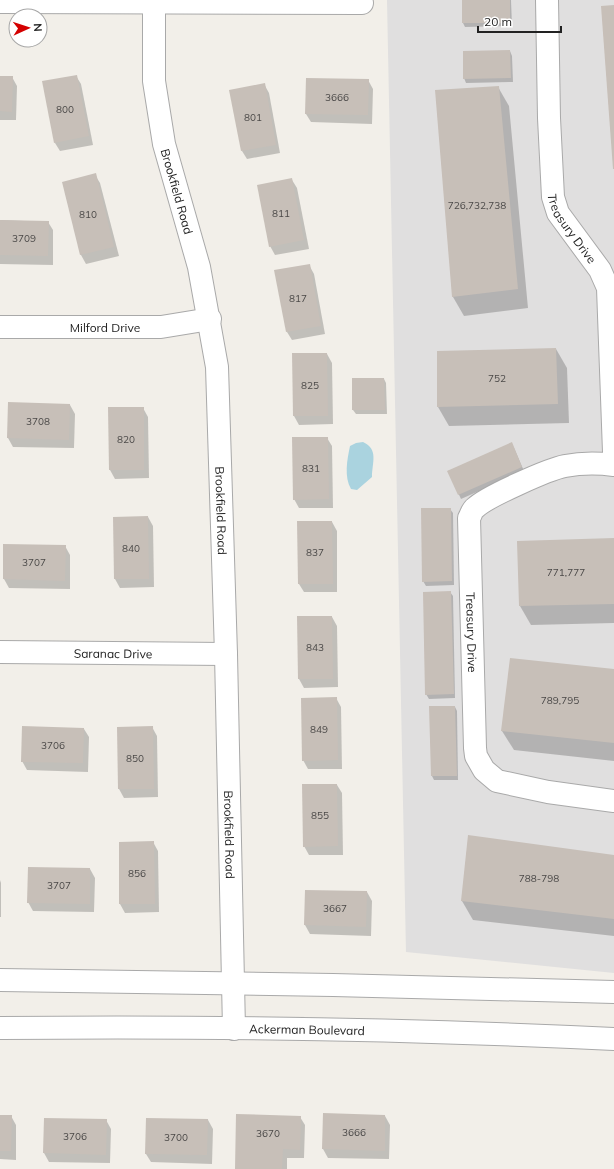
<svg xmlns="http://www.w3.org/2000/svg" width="614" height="1169" viewBox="0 0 614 1169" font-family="Mulish,sans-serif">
	<rect width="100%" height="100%" fill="#f2efe9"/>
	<polygon fill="#e0dfdf" points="387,0 614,0 614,973 406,952"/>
	<path fill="#aad3df" d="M363,442C379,449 372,463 372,477L357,490L351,489C344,477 347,460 350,446L356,443Z"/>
	<g fill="#0003">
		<polygon points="463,0 511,0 512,26 465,27 463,23"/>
		<polygon points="510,51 512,56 513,82 466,83 464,78"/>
		<polygon points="76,76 81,84 93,145 60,151 55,143"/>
		<polygon points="0,77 12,77 17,86 16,120 0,120"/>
		<polygon points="368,80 373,89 372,124 311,122 306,114"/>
		<polygon points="264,84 269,93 280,153 247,159 242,151"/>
		<polygon points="498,87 509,106 528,308 464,316 453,297"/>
		<polygon points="95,175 100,183 119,256 86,264 81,255 63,183"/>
		<polygon points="292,180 297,188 309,249 275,255 270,246"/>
		<polygon points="0,220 48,222 53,230 53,265 0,264"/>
		<polygon points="309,265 314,274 325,334 292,340 287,332"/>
		<polygon points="556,349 567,368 569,423 449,426 438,407"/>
		<polygon points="293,354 327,354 332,363 333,424 299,425 294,416"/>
		<polygon points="384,379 386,383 387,414 356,414 353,410"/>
		<polygon points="70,405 75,414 74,448 13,447 8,438"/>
		<polygon points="143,408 148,417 149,478 115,479 110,470"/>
		<polygon points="327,438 332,446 333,508 299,508 294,499"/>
		<polygon points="514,448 524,471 461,499 448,471"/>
		<polygon points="450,509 453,513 454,585 426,586 423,581"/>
		<polygon points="148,517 153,526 154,587 120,588 115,579 114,518"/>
		<polygon points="332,522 337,531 337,592 304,592 299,584"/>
		<polygon points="614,539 614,623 531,625 520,606"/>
		<polygon points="4,545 65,546 70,555 70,589 9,588 4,579"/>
		<polygon points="450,592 453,596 455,698 429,699 426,694"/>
		<polygon points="332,617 337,626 338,687 304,688 299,679"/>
		<polygon points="614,670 614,761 514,750 502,731"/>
		<polygon points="336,698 341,707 342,769 308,769 303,760"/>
		<polygon points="430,707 455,707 457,711 458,780 434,780 432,776"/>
		<polygon points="152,727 157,736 158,797 124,798 119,789"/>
		<polygon points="84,729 89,737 88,772 27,770 22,761"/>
		<polygon points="337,785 342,793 343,855 309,855 304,846"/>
		<polygon points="469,836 614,856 614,936 473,920 462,901"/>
		<polygon points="153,842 158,851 159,912 125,913 120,904 120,843"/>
		<polygon points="90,869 95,878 94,912 33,911 28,902"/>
		<polygon points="0,880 1,883 1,917 0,917"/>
		<polygon points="306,891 367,892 372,901 371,936 310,934 305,925"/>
		<polygon points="0,1116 11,1116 16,1125 16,1160 0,1159"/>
		<polygon points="385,1116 390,1125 389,1159 328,1158 323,1149"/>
		<polygon points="300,1117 305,1125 304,1158 287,1158 287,1169 236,1169"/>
		<polygon points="45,1119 106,1120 111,1129 110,1163 49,1162 44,1153"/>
		<polygon points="208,1120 213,1129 212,1164 151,1162 146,1154"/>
	</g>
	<g fill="#c7bfb8">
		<rect x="462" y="0" width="48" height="23"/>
		<polygon points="614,5 614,169 613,169 601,6"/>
		<polygon points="510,50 511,78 463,79 463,51"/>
		<polygon points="77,75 89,136 54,143 42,81"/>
		<polygon points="0,76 13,76 12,112 0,111"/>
		<polygon points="306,78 369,79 368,115 305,114"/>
		<polygon points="265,83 276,145 241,151 229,90"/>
		<polygon points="499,86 518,289 452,297 435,90"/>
		<polygon points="96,173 114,247 80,255 62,182"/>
		<polygon points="292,178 304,240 269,247 257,185"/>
		<polygon points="0,220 49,221 48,256 0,255"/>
		<polygon points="310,264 321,326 286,332 274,270"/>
		<polygon points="556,348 558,404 437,407 437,351"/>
		<polygon points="292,353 327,353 328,416 293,416"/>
		<polygon points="352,378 384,378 385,410 352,410"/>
		<polygon points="8,402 70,404 69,440 7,438"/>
		<polygon points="108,407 144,407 144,470 109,470"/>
		<polygon points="292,437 328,437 329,499 293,500"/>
		<polygon points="512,442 522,467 458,495 447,471"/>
		<polygon points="421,508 451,508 452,581 422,582"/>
		<polygon points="148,516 149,579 114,579 113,517"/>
		<polygon points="297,521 332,521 333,584 298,584"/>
		<polygon points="614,538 614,604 519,606 517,541"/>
		<polygon points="3,544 66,545 65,581 3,579"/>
		<polygon points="451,591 454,694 425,695 423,592"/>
		<polygon points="297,616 332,616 333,679 298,679"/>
		<polygon points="510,658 614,669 614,743 501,731"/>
		<polygon points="337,697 338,760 302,761 301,698"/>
		<polygon points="429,706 455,706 457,776 431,776"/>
		<polygon points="22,726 84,728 83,763 21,762"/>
		<polygon points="153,726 154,789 118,789 117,727"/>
		<polygon points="302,784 337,784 338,846 303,847"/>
		<polygon points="468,835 614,855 614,919 461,901"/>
		<polygon points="154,841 155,904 119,904 119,842"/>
		<polygon points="28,867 90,868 90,904 27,903"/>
		<polygon points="305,890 367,891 366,927 304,925"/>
		<polygon points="323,1113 385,1115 385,1151 322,1149"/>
		<polygon points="236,1114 301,1116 300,1150 283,1149 282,1169 235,1169"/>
		<polygon points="0,1115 12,1115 11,1151 0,1151"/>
		<polygon points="44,1118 107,1119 106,1155 43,1153"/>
		<polygon points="146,1118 208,1119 207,1155 145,1154"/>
	</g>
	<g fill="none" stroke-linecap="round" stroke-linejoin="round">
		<defs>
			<g id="minor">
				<path id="s1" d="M154,0V81L164,144L199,267L217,367L226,654L234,1029"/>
				<path id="s2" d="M547,0L549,118L553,197L558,213L600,270L608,288L614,452"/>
				<polyline points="0,2 362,3"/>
				<path id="s3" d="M0,327H161L210,319"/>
				<path id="s4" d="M614,465C598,463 581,463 565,466C549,469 486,497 475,508C472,510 471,515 469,518L475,748L476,756L484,770L497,781L548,792L614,801"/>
				<path id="s5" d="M0,652L226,654"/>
			</g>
			<g id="tertiary">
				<polyline points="0,980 333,985 614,992"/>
				<path id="s6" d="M0,1028C205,1026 410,1029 614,1039"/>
			</g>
		</defs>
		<use href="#minor" stroke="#a9a9a9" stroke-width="24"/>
		<use href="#tertiary" stroke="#a9a9a9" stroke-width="24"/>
		<use href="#minor" stroke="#fff" stroke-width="22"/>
		<use href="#tertiary" stroke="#fff" stroke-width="22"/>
	</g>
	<g text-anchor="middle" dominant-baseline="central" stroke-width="3" stroke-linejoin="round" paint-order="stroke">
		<g font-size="10" fill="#4b4948">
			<text x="337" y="97">3666</text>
			<text x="65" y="109">800</text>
			<text x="253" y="117">801</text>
			<text x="477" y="205">726,732,738</text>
			<text x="281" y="213">811</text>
			<text x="88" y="214">810</text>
			<text x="24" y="238">3709</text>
			<text x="298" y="298">817</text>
			<text x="497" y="378">752</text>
			<text x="310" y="385">825</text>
			<text x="38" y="421">3708</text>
			<text x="126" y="439">820</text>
			<text x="311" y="468">831</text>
			<text x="131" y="548">840</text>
			<text x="315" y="552">837</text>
			<text x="34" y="562">3707</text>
			<text x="566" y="572">771,777</text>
			<text x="315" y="647">843</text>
			<text x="560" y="700">789,795</text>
			<text x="319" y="729">849</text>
			<text x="53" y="745">3706</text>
			<text x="135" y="758">850</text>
			<text x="320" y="815">855</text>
			<text x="137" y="873">856</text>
			<text x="539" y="878">788-798</text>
			<text x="59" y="885">3707</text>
			<text x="335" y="908">3667</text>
			<text x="354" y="1132">3666</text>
			<text x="268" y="1133">3670</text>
			<text x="75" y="1136">3706</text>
			<text x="176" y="1137">3700</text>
		</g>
		<g font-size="12" fill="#222" stroke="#fff">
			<text stroke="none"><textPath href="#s1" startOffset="194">Brookfield Road</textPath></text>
			<text stroke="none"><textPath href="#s2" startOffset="234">Treasury Drive</textPath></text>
			<text stroke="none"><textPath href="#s3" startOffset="105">Milford Drive</textPath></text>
			<text stroke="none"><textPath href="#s1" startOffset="518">Brookfield Road</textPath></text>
			<text stroke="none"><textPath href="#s4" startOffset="275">Treasury Drive</textPath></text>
			<text stroke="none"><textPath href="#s5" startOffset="113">Saranac Drive</textPath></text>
			<text stroke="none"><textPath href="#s1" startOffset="842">Brookfield Road</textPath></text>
			<text stroke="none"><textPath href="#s6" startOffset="307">Ackerman Boulevard</textPath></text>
		</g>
	</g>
	<g transform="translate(28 28) rotate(87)"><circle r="19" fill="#ffffff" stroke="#a7a7a7"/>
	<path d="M0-3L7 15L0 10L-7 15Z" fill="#d40000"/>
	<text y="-6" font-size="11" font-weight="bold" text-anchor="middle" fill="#222222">N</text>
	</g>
	<path d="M478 26v6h83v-6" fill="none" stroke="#222222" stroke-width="2"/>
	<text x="484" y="26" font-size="12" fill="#222222" stroke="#ffffff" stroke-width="3" paint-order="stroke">20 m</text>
</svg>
